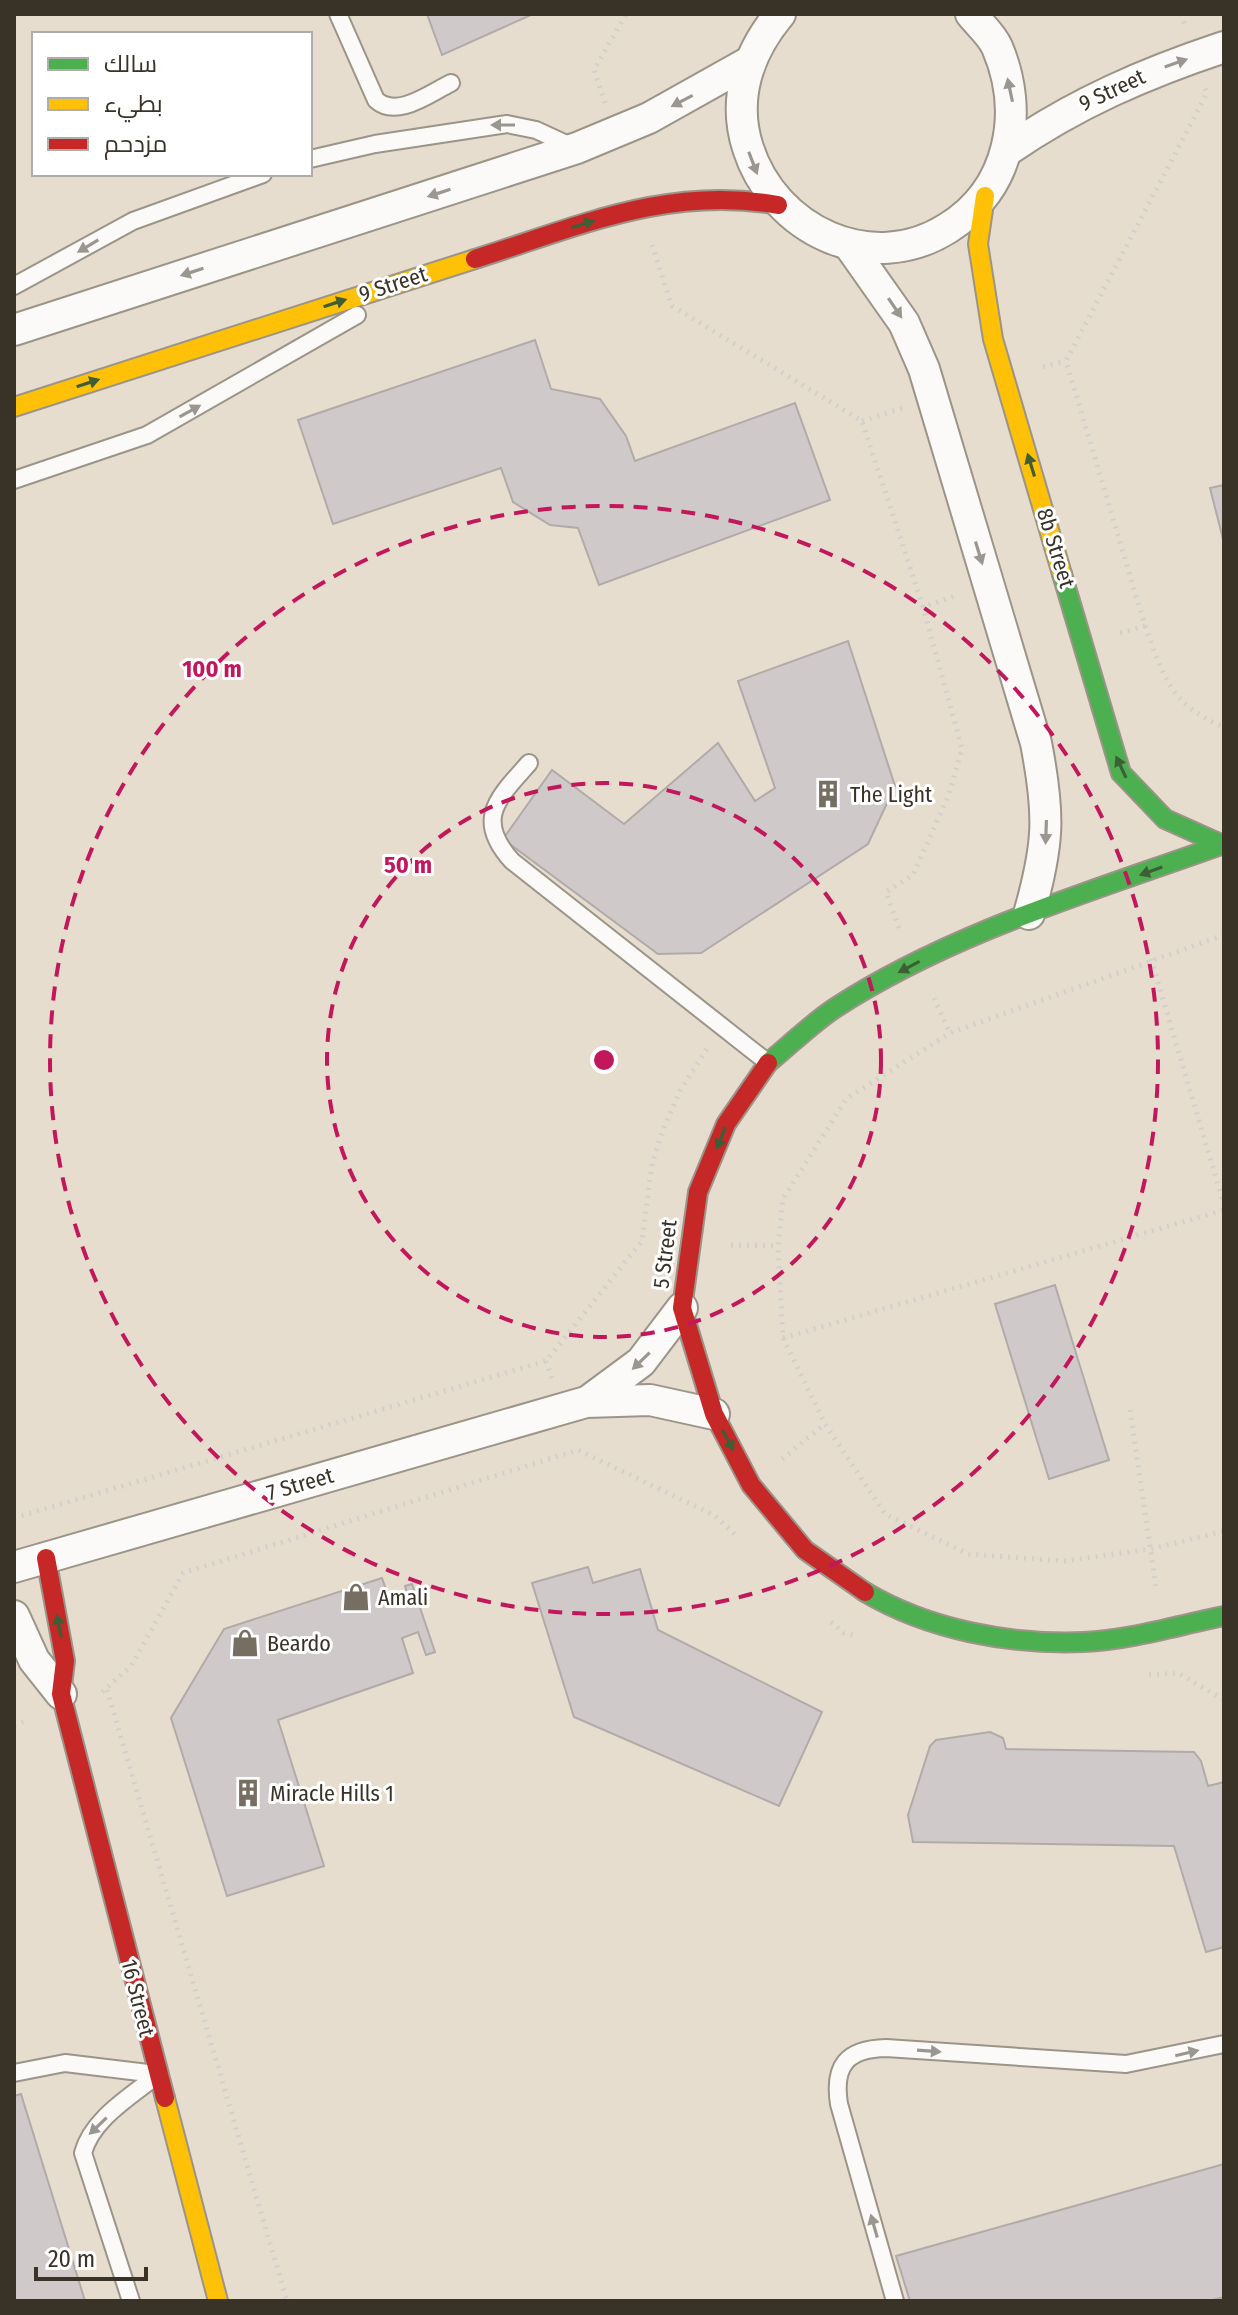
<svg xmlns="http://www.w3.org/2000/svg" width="1238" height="2315" viewBox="0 0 1238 2315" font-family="'Fira Sans Condensed',Cairo,sans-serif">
	<rect width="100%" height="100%" fill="#e6ddce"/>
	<g fill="#cfcac9" stroke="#b0aba9" stroke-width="2">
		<polygon points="427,14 533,14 442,55"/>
		<polygon points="535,340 551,389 600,399 626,436 635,461 795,403 830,500 599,585 578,528 550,525 513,502 501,468 333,524 298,420"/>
		<polygon points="1224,485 1224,543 1210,488"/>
		<polygon points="848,641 895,786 868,844 701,953 658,954 503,839 552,770 624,824 718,743 755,801 775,788 738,681"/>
		<polygon points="1055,1285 1109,1460 1049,1479 995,1304"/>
		<polygon points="588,1567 593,1583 640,1569 658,1630 822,1712 779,1806 574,1717 532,1583"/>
		<polygon points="382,1578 389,1598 407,1593 405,1586 412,1584 435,1652 426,1655 418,1632 402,1638 413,1673 278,1720 324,1866 227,1896 171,1718 224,1629"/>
		<polygon points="990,1732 1003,1738 1006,1749 1194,1752 1201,1761 1208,1786 1224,1782 1224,1947 1206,1952 1174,1846 913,1842 908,1815 930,1746 936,1740"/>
		<polygon points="21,2094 85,2301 14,2301 14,2096"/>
		<polygon points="1224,2164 1224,2297 1209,2301 910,2301 896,2256"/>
	</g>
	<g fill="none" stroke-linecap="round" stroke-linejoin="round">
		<defs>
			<g id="lane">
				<path d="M338,14L376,100C397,119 430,93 451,83"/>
				<polyline points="310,159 375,144 507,124 536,130 575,148"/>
				<polyline points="14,286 133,221 263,174"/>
				<polyline points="14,480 147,435 357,315"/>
				<path d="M529,763C498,798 474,819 512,861L767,1062"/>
				<polyline points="14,2073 65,2063 156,2074"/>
				<path d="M131,2301L83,2153C92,2119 130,2097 156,2076"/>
				<path d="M895,2301L839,2104C833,2065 847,2049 886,2048L1126,2064L1224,2044"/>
			</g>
			<g id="street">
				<path d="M780,14C748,52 732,99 748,148C774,230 871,277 948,228C1011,189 1025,112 997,47C992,35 979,24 971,14"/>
				<path d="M1008,150C1076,103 1146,73 1224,47"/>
				<path d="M849,245L904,323L924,369L1036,743C1050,815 1049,844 1029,914"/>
				<polyline points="14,330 577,148 649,118 749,62"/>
				<polyline points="591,1399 641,1362 682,1308"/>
				<polyline points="14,1567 586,1402 650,1400 714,1414"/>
				<polyline points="14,1616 34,1660 61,1694"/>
			</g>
			<g id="fast">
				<polyline points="1062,574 1121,773 1165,819 1223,845"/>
				<path d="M768,1063C790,1045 811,1024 835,1008C952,932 1093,891 1224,844"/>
				<path d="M865,1592C929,1630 1010,1645 1084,1642C1130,1640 1179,1625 1224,1616"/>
			</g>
			<g id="slow">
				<polyline points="985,196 978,244 993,339 1062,574"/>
				<polyline points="14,407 475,259"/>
				<polyline points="165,2098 218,2301"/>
			</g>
			<g id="jam">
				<path d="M475,259C577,227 669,185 778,205"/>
				<polyline points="768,1063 726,1124 698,1192 682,1308 714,1414 751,1485 805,1550 865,1592"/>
				<polyline points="46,1558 65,1661 61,1694 165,2098"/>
			</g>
		</defs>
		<use href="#lane" stroke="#9b9488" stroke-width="20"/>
		<use href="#street" stroke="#9b9488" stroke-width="34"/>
		<use href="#fast" stroke="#9b9488" stroke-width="22"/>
		<use href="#slow" stroke="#9b9488" stroke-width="22"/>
		<use href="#jam" stroke="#9b9488" stroke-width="22"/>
		<g stroke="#d2d0cb" stroke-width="5" stroke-dasharray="2 6" stroke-linecap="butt">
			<polyline points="1181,14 1185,25"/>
			<polyline points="605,103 594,70 626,14"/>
			<polyline points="652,245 672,306 862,421 923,607 957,595"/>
			<polyline points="1043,367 1066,361"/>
			<polyline points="862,421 903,408"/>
			<path d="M1145,626C1164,677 1170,705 1224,727"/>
			<polyline points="1120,633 1145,626 1066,361 1207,93 1205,88"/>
			<polyline points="899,928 886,892 913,875 949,794 962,749 923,607"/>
			<polyline points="1224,935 950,1033 846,1099 783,1199 778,1246 783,1338 825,1424 885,1514 968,1554 1064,1561 1151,1549 1224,1531"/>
			<polyline points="1151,959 1224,1205"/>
			<polyline points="934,998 950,1033"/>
			<polyline points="731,1245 778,1246"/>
			<polyline points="783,1338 1224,1210"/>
			<polyline points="546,1361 552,1379"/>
			<polyline points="1130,1410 1156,1587"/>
			<polyline points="782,1459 825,1424"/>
			<polyline points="14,1518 546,1361 642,1241 652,1164 664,1127 680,1091 708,1047"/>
			<polyline points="831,1622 844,1633 856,1636"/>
			<polyline points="1149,1675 1178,1673 1224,1700"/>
			<polyline points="107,1690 287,2301"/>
			<polyline points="102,1692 131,1666 183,1573 578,1450 714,1515 738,1537"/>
			<polyline points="14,1725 26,1721"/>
		</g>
		<use href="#lane" stroke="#fbfaf8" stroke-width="16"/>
		<use href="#street" stroke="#fbfaf8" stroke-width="30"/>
		<use href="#fast" stroke="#4caf50" stroke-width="18"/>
		<use href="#slow" stroke="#ffc107" stroke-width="18"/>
		<use href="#jam" stroke="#c62828" stroke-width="18"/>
	</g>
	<defs><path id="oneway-solid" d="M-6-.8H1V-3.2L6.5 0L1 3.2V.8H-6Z" transform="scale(2)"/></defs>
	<g fill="#9a9690">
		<use href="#oneway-solid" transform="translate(1176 63) rotate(-19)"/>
		<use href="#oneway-solid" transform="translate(1010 90) rotate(-102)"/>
		<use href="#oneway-solid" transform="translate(682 101) rotate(152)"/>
		<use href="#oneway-solid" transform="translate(503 125) rotate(180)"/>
		<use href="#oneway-solid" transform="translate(753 163) rotate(69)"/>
		<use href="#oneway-solid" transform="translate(439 193) rotate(162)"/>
		<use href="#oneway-solid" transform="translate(88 246) rotate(149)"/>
		<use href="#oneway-solid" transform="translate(192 272) rotate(162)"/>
		<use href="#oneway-solid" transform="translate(895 308) rotate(56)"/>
		<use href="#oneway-solid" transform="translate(190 411) rotate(-29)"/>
		<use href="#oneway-solid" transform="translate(979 553) rotate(73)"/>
		<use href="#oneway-solid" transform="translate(1046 832) rotate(92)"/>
		<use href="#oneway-solid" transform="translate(641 1361) rotate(136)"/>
		<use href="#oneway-solid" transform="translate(929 2051) rotate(4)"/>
		<use href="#oneway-solid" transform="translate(1187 2053) rotate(-13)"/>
		<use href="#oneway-solid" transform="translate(98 2126) rotate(136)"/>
		<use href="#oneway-solid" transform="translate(874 2226) rotate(-106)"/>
	</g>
	<g fill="#3f5e35">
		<use href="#oneway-solid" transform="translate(583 224) rotate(-17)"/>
		<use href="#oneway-solid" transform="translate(335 303) rotate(-18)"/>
		<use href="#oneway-solid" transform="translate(88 383) rotate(-18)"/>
		<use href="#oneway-solid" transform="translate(1031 465) rotate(-107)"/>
		<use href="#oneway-solid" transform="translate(1121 767) rotate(-115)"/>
		<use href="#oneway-solid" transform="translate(1151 871) rotate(160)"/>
		<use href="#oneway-solid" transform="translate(909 967) rotate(152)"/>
		<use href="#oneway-solid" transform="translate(721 1138) rotate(112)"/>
		<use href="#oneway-solid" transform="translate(728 1440) rotate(62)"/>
		<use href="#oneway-solid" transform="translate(59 1626) rotate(-101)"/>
	</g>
	<g fill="none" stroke="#c2185b" stroke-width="4" stroke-dasharray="14 10">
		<circle cx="604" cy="1060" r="277"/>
		<circle cx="604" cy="1060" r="554"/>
	</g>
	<defs>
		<symbol id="building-bare" viewBox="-9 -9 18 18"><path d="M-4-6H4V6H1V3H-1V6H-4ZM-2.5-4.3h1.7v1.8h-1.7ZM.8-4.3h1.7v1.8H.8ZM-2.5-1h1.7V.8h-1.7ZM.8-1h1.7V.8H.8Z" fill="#756e61" stroke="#fff" stroke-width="2.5" paint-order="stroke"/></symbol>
		<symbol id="shop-bare" viewBox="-9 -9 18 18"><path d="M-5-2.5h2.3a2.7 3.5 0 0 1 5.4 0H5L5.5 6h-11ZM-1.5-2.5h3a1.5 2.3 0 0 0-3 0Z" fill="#756e61" stroke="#fff" stroke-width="2.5" paint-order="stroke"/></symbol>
	</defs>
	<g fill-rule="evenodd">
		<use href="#building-bare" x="808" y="774" width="40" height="40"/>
		<use href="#shop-bare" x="336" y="1577" width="40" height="40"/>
		<use href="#shop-bare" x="225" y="1623" width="40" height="40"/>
		<use href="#building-bare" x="228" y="1773" width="40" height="40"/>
	</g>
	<g text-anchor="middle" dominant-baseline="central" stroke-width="6" stroke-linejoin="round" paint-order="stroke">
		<g font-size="22" fill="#383227" stroke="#fff">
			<text transform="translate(1112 90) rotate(-25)">9 Street</text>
			<text transform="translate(393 284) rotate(-18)">9 Street</text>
			<text transform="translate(1056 548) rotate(73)">8b Street</text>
			<text transform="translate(665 1254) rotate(-83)">5 Street</text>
			<text transform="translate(300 1484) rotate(-16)">7 Street</text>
			<text transform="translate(138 1998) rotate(76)">16 Street</text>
		</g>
		<g font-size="22" fill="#383227" stroke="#fff" text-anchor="start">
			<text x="850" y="794">The Light</text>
			<text x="378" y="1597">Amali</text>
			<text x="267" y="1643">Beardo</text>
			<text x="270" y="1793">Miracle Hills 1</text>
		</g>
	</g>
	<circle cx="604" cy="1060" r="12" fill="#c2185b" stroke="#fff" stroke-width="4"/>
	<g font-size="24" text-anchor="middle" font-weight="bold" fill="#c2185b" stroke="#fff" stroke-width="6" stroke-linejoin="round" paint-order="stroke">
		<text x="212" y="677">100 m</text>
		<text x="408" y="873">50 m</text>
	</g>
	<rect width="1238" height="2315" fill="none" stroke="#383227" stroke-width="32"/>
	<rect x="32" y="32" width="280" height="144" fill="#ffffff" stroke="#afada9" stroke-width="2"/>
	<rect x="48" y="58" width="40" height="12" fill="#4caf50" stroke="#afada9" stroke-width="2"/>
	<text x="104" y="72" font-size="24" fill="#383227">سالك</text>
	<rect x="48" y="98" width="40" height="12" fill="#ffc107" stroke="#afada9" stroke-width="2"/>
	<text x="104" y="112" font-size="24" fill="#383227">بطيء</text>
	<rect x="48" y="138" width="40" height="12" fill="#c62828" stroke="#afada9" stroke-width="2"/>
	<text x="104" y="152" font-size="24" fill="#383227">مزدحم</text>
	<path d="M36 2267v12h110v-12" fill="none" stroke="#383227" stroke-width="4"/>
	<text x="48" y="2267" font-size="24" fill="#383227" stroke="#ffffff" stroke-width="6" paint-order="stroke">20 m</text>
</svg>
